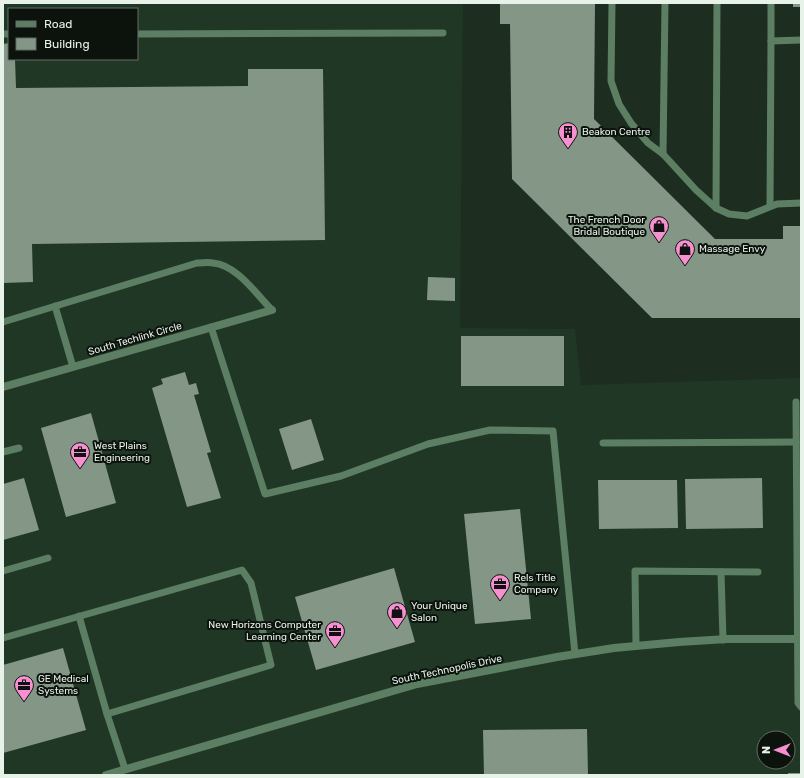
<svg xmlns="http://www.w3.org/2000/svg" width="804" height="778" viewBox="0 0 804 778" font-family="Rubik,sans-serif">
	<rect width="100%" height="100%" fill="#1d2d20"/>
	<path fill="#213725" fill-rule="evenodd" d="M3,3H463L460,328L575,329L581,385L801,378V775H3ZM9,9H137V59H9ZM764,738H788V762H764Z"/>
	<g fill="#849786">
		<polygon points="500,3 595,3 594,119 715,239 783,239 783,226 801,226 801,318 652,318 512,179 510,24 500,24"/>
		<rect x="793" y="3" width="8" height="4"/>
		<polygon points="9,43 9,59 15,59 16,88 248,86 248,69 323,69 325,240 32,244 33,282 3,283 3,44"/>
		<polygon points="428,277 455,278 455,301 427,300"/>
		<rect x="461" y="336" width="103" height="50"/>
		<polygon points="185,372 189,385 196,383 199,394 194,395 211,452 207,453 221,498 187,507 152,388 163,384 161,379"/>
		<polygon points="91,413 116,503 66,517 41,428"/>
		<polygon points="311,419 324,460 292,470 279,429"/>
		<polygon points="24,478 39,530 3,540 3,484"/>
		<polygon points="762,478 763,528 686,529 685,479"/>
		<polygon points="598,480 677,480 678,528 599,529"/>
		<polygon points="520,509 531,619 475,624 464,514"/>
		<polygon points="394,568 415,642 316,670 295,597"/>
		<polygon points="63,648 86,730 3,753 3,665"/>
		<polygon points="587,729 588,775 484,775 483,730"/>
		<rect x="788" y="773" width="13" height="2"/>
	</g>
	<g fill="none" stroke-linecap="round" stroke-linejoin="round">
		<g stroke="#5c7e62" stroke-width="7">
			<polyline points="612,3 611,81 619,104 631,123 648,143 663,154 696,190 716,208 729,214 747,216 777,204 801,203"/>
			<polyline points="771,3 771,41 801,40"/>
			<polyline points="3,34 9,34"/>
			<polyline points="137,34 443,33"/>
			<polyline points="663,154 665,3"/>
			<polyline points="770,206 771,41"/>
			<polyline points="716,208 717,3"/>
			<polyline points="55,306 73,367"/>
			<path d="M3,322L197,263C203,263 208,262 213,263C237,265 256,294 272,310"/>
			<polyline points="211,327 265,494 341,476 428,444 490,430 553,431 575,654"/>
			<polyline points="796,402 798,703 801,707"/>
			<polyline points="603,443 796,442"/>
			<polyline points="3,452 19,448"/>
			<polyline points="3,571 48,558"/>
			<polyline points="721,572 723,640"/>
			<polyline points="79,616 107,714"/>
			<polyline points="3,638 242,570 251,583 271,665 107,714 125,769"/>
			<polyline points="636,646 635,571 758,572"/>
		</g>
		<g stroke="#5c7e62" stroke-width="8">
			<polyline points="3,387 272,310"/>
			<polyline points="106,775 417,684 557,657 614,648 679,642 727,639 801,639"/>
		</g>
	</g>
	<defs>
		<symbol id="building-pin" viewBox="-11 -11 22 30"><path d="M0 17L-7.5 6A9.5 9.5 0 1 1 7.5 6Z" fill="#f690d0" stroke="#0c130d"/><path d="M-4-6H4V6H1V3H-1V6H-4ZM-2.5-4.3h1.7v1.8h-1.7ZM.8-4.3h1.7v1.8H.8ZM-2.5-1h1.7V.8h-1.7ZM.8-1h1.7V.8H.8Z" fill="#111"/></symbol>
		<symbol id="shop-pin" viewBox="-11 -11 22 30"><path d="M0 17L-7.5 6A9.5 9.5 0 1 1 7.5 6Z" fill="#f690d0" stroke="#0c130d"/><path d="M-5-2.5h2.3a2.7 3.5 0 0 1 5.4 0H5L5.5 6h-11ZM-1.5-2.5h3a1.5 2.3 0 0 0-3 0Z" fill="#111"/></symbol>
		<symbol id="office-pin" viewBox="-11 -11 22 30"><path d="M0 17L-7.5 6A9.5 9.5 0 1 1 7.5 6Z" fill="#f690d0" stroke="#0c130d"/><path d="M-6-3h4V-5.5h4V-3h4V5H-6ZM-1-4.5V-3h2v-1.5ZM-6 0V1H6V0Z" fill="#111"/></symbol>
	</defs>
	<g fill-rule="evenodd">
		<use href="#building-pin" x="557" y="121" width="22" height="30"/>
		<use href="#shop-pin" x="648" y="215" width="22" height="30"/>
		<use href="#shop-pin" x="674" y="238" width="22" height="30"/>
		<use href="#office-pin" x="69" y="441" width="22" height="30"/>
		<use href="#office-pin" x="489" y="573" width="22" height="30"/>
		<use href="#shop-pin" x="386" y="601" width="22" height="30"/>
		<use href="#office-pin" x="324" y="620" width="22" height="30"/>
		<use href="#office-pin" x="13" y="674" width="22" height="30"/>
	</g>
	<g text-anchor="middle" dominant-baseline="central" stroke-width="4" stroke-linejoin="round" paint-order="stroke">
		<g font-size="10" fill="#e7f2e9" stroke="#0c130d" text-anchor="start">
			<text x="582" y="132">Beakon Centre</text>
			<text x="645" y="220" text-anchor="end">The French Door<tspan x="645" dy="12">Bridal Boutique</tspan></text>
			<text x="699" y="249">Massage Envy</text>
			<text x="94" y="446">West Plains<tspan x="94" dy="12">Engineering</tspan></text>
			<text x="514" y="578">Rels Title<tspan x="514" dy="12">Company</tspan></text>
			<text x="411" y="606">Your Unique<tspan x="411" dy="12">Salon</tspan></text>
			<text x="321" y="625" text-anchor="end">New Horizons Computer<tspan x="321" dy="12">Learning Center</tspan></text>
			<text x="38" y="679">GE Medical<tspan x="38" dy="12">Systems</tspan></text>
		</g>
		<g font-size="10" fill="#e7f2e9" stroke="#0c130d">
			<text transform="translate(135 339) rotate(-16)">South Techlink Circle</text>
			<text transform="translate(447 670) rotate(-12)">South Technopolis Drive</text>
		</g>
	</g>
	<rect width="804" height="778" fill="none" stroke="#e7f2e9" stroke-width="8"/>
	<rect x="8" y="8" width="130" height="52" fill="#0c130d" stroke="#646c65"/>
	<rect x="16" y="21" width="20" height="6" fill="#5c7e62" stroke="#646c65"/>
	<text x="44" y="28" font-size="12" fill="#e7f2e9">Road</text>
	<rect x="16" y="38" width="20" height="12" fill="#849786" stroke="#646c65"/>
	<text x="44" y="48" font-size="12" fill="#e7f2e9">Building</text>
	<g transform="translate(776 750) rotate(270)"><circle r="19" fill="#0c130d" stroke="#646c65"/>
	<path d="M0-3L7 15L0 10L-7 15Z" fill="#f690d0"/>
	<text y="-6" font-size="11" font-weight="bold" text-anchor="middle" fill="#e7f2e9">N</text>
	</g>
</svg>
